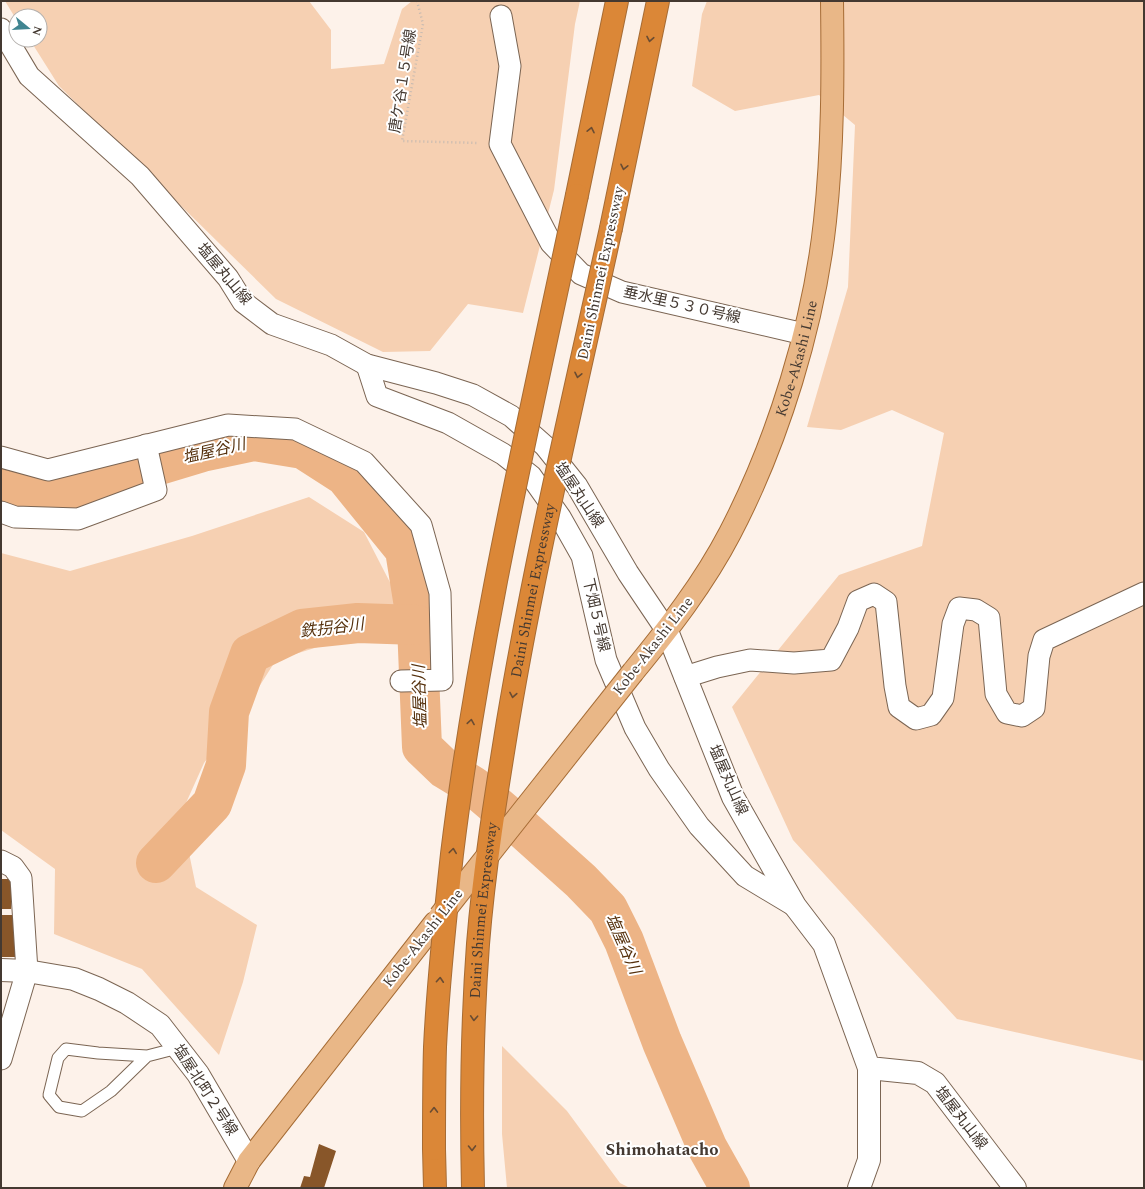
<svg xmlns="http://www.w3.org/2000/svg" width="1145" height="1189" viewBox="0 0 1145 1189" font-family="Spectral,'Noto Sans JP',serif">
	<rect width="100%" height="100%" fill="#fdf2ea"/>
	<g fill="#f6d0b2">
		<polygon points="5,1 309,1 331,30 331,69 384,64 402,9 412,1 580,1 575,24 554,190 523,313 468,304 430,351 383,352 276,299 59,86 30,40 40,40 40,16 16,16 16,19"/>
		<polygon points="707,1 1144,1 1144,1061 957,1019 793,840 732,707 839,575 922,546 944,433 892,410 841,430 807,427 848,287 855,125 819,95 735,111 692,86 702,14"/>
		<polygon points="309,497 364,532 397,596 396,639 334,642 276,660 245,709 204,763 181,814 196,887 257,925 243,982 219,1055 142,969 54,934 55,869 1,830 1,553 70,571 192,536"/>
		<polygon points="502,1046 567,1111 620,1183 630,1188 507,1188 502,1134"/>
	</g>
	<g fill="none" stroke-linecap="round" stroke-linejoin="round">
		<g stroke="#edb486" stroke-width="40">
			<polyline points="1,487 8,489 56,493 119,477 202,452 254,441 303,449 345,476 405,550 417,625 422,747 445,769 473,786 513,820 581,881 608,909 624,941 662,1042 707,1147 730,1188"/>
			<polyline points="156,863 212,804 226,765 229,712 250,654 302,629 358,623 417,625"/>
		</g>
	</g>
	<g fill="#885629">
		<polygon points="1,879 12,879 11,909 1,909"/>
		<polygon points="1,915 15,915 19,957 1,957"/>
		<polygon points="319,1144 336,1151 324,1188 300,1188 304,1176 310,1177"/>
	</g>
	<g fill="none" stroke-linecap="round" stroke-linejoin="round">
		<defs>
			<polyline id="service" points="147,1056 111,1091 82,1111 59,1107 49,1095 58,1058 66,1049 98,1053 147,1056 178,1048"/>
			<g id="minor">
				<polyline points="501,16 510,66 500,144 551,243 581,274 622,292 804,334"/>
				<polyline points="1,29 29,76 140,176 228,278 243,302 272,324 331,345 367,365 436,383 473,395 511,416 545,446 577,486 628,573 667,631"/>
				<polyline points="367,365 377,396 448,423 503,454 531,476 560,517 582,556 606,660 635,728 659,769 699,826 745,876 795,906"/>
				<polyline points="1,457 48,470 228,425 295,429 364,462 421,525 440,593 442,680 401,681"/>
				<polyline points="1,512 15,517 78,519 156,490 146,445"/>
				<polyline points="685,677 717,667 750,660 794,663 831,660 848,628 858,601 874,594 886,602 895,686 899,707 916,719 931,715 943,698 953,624 959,608 976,610 989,618 996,694 1007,713 1022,716 1034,708 1039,656 1044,640 1144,593"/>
				<polyline points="1,861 13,867 21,878 27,971 1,1059"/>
			</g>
			<g id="tertiary">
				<polyline points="667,631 733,797 795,906 824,944 869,1068 918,1073 935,1083 1015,1188"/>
				<polyline points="1,970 27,971 74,979 99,989 127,1003 160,1025 198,1074 249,1161"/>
				<polyline points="859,1188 869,1160 869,1068"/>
			</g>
			<g id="primary">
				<path id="s1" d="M633,672C669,628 704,583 730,533C778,441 814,324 825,221C833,148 833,74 832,1"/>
				<polyline points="235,1188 249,1161 435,923"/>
			</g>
			<g id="motorway">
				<polyline points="577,195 617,1"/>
				<polyline points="611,228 658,1"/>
				<polyline points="434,1149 435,1188"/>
			</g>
		</defs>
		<use href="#service" stroke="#7b6553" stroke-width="13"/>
		<use href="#minor" stroke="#7b6553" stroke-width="23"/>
		<use href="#tertiary" stroke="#7b6553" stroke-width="24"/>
		<use href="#primary" stroke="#a66c35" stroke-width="24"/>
		<use href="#motorway" stroke="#a66c35" stroke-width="24"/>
		<polyline stroke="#c4b9b1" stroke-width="2.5" stroke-dasharray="1 3" stroke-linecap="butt" points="417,1 423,24 402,141 479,143"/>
		<use href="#service" stroke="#fff" stroke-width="11"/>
		<use href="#minor" stroke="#fff" stroke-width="21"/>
		<use href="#tertiary" stroke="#fff" stroke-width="22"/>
		<use href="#primary" stroke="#e9b787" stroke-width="22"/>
		<use href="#motorway" stroke="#db8737" stroke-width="22"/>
		<defs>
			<polyline id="primary-bridge" points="440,916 633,672"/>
			<g id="motorway-bridge">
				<path d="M434,1149C434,1115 434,1081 435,1047C438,983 445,918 452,854C479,632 531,414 577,195"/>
				<path id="s2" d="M473,1188C471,1106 472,1025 478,944C484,869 496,795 508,721C536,555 575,392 611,228"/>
			</g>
		</defs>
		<use href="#primary-bridge" stroke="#a66c35" stroke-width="24" stroke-linecap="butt"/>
		<use href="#motorway-bridge" stroke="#a66c35" stroke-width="24" stroke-linecap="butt"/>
		<use href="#primary-bridge" stroke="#e9b787" stroke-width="22"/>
		<use href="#motorway-bridge" stroke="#db8737" stroke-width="22"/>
	</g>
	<defs><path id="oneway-chevron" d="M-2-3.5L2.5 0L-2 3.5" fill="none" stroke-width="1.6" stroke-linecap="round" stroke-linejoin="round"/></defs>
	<g stroke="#6a4c32">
		<use href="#oneway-chevron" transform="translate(650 39) rotate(101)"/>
		<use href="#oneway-chevron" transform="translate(591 130) rotate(-78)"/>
		<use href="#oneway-chevron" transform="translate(624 167) rotate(102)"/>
		<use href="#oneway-chevron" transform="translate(578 375) rotate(102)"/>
		<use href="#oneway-chevron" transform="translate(513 695) rotate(100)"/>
		<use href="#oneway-chevron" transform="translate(471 722) rotate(-81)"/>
		<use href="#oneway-chevron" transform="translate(453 851) rotate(-83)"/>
		<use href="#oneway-chevron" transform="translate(440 980) rotate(-86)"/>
		<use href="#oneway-chevron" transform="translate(474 1018) rotate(93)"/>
		<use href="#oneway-chevron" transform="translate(434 1110) rotate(-89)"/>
		<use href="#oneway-chevron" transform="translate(472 1148) rotate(89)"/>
	</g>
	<g text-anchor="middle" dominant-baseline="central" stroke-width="4" stroke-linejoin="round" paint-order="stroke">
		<g font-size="15" fill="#443931" stroke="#fff">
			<text transform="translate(403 81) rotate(-81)">唐ケ谷１５号線</text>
			<text transform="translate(601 273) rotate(-78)">Daini Shinmei Expressway</text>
			<text transform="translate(224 274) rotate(50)">塩屋丸山線</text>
			<text transform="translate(682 305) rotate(13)">垂水里５３０号線</text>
			<text stroke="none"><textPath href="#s1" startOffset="357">Kobe-Akashi Line</textPath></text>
			<text transform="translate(579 495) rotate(56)">塩屋丸山線</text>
			<text stroke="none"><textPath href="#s2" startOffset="602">Daini Shinmei Expressway</textPath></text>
			<text transform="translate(596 615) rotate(77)">下畑５号線</text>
			<text transform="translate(653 646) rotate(-52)">Kobe-Akashi Line</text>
			<text transform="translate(728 780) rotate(66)">塩屋丸山線</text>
			<text stroke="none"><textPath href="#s2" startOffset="278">Daini Shinmei Expressway</textPath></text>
			<text transform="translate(423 938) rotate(-52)">Kobe-Akashi Line</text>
			<text transform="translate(205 1090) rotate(57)">塩屋北町２号線</text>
			<text transform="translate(961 1118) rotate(52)">塩屋丸山線</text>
		</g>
		<g font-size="16" font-style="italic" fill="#55300c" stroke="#fff">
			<text transform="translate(214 451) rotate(-13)">塩屋谷川</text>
			<text transform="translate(332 628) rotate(-7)">鉄拐谷川</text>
			<text transform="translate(420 697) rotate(-92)">塩屋谷川</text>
			<text transform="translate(623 944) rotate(66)">塩屋谷川</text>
		</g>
		<g font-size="17" font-weight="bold" fill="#443931" stroke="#fff">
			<text x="662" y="1150">Shimohatacho</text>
		</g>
	</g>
	<rect width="1145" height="1189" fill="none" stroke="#443931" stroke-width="4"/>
	<g transform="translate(28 28) rotate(108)"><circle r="19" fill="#ffffff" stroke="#b4b0ad"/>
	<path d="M0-3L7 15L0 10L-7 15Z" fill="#408591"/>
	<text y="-6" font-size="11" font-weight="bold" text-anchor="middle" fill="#443931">N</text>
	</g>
</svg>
